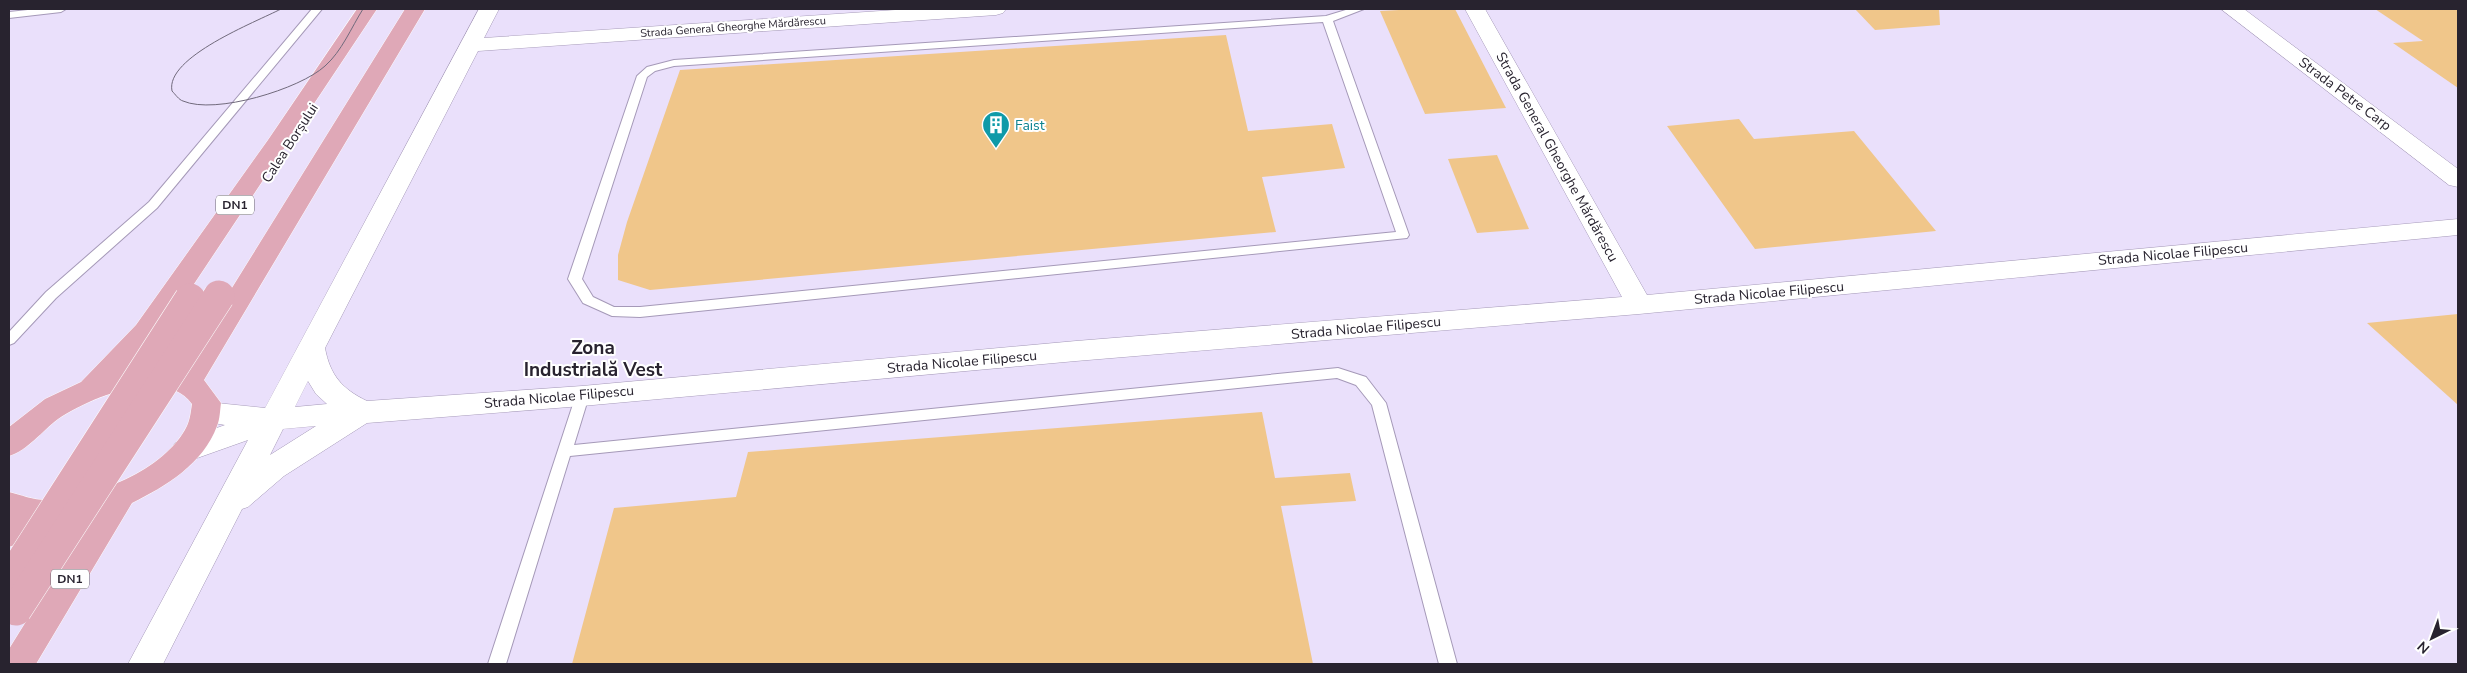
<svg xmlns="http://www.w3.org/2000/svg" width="2467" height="673" viewBox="0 0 2467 673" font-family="'Nunito Sans',sans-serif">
	<rect width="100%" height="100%" fill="#eae0fb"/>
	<g fill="#f0c68a">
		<polygon points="1418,9 1455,9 1506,108 1425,114 1380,11"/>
		<polygon points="1855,9 1939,9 1940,25 1875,30"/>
		<polygon points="2375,9 2458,9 2458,88 2393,43 2423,41"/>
		<polygon points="1226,35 1248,131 1332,124 1345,168 1262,177 1276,232 650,290 618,280 618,255 627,222 680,70"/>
		<polygon points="1739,119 1754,139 1854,131 1936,231 1755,249 1667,126"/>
		<polygon points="1497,155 1529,229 1477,233 1448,159"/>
		<polygon points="2458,314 2458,405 2367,323"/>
		<polygon points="1262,412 1275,478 1350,473 1356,501 1281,506 1313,664 572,664 614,508 736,497 748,452"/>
	</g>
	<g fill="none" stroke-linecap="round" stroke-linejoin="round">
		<defs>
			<g id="lane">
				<polygon points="37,9 66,9 61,12 9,18 9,12"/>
				<polygon points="312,9 322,9 157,208 56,298 14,343 9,345 9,332 46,292 149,202"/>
				<path d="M1349,9H1364L1333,21L1409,235L1407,238L640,317L612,316L583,303L568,279L637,76L647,67L674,60L1326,16ZM1323,22L1396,232L640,307H614L593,297L582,279L647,77L655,71L674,66Z"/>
				<polygon points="1338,368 1366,377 1386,403 1457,664 1439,664 1372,405 1356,385 1337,378 570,456 506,664 488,664 577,392 587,392 589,396 574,445"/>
			</g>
			<g id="street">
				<path d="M479,9H499L484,38L910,9H1006L1003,13L996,15L478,51L325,348C330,375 342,389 367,401L582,386L1076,341L1622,297L1465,9H1485L1647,295L2458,219V235L1639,314L1076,361L582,406L367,423L284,476L248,507L242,509L163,664H128L248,440L186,462L175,459L171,451L175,443L225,425L197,420L192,413L197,406L207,402L265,408ZM308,381L316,394L327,404L295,407ZM316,426L270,455L283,429Z"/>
				<polygon points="2221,9 2244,9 2458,169 2458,187 2449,185"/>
			</g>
			<path id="primary" d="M357,9H377L186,296L155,338L128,370L161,367L181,370L405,9H425L204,380L221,403C220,410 220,419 217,426C203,464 166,486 132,503L36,664H9V649L91,517L69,522L33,523L20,543L9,547V492C21,495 33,500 46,500C93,498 165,471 187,426C190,420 191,411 192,404C165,366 89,398 58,419C42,431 28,450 9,456V427L45,399L81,382L136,325L268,140Z"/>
		</defs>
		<use href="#lane" stroke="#a599b8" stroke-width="2"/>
		<use href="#street" stroke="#a599b8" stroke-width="1"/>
		<use href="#primary" stroke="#fff" stroke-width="1"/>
		<use href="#lane" fill="#fff" fill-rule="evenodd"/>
		<use href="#street" fill="#fff" fill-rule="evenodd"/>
		<use href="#primary" fill="#dfa8b7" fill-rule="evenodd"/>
		<path stroke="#716a7c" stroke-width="1" d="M281,9C256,22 165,57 172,91C175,94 179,100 183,101C215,115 300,89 325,66C342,51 351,28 363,9"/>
		<defs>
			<g id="primary-bridge">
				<polyline points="9,581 190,299"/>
				<polyline points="16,610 219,296"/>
			</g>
		</defs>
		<use href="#primary-bridge" stroke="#fff" stroke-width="32" stroke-linecap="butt"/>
		<use href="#primary-bridge" stroke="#dfa8b7" stroke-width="31"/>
	</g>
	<defs>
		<symbol id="building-pin" viewBox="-11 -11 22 30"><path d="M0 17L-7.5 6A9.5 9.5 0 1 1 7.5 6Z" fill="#0f9aa8" stroke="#fff"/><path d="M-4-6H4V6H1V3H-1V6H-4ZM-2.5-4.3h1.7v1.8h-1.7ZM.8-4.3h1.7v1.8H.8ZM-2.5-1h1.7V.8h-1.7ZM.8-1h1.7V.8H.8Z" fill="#fff"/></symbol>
	</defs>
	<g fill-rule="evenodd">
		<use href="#building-pin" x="980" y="109" width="32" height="43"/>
	</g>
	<g text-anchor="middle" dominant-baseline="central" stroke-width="4" stroke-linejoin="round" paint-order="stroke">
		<g font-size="11" fill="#28232f" stroke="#fff">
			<text transform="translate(733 27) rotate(-4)">Strada General Gheorghe Mărdărescu</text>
		</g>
		<g fill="#fff" stroke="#68656d" stroke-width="1">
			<rect x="216" y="195.5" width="38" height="19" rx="4"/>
			<rect x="51" y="569.5" width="38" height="19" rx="4"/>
		</g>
		<g font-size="12" font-weight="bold" fill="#28232f">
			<text x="235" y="205">DN1</text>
			<text x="70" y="579">DN1</text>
		</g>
		<g font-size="14" fill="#28232f" stroke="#fff">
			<text transform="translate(2345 94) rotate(37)">Strada Petre Carp</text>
			<text transform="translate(290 143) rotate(-57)">Calea Borșului</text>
			<text transform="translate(1557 157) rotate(61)">Strada General Gheorghe Mărdărescu</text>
			<text transform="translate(2173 254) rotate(-5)">Strada Nicolae Filipescu</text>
			<text transform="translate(1769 293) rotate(-5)">Strada Nicolae Filipescu</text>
			<text transform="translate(1366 328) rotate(-5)">Strada Nicolae Filipescu</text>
			<text transform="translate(962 362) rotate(-5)">Strada Nicolae Filipescu</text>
			<text transform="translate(559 397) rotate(-5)">Strada Nicolae Filipescu</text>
		</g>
		<g font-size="14" fill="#0d838f" stroke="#fff" text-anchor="start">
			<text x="1015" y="125">Faist</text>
		</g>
		<g font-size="19" font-weight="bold" fill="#28232f" stroke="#fff">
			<text x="593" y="348">Zona<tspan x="593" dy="22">Industrială Vest</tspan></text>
		</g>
	</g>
	<rect width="2467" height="673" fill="none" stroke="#28232f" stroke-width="20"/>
	<g transform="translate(2432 638) rotate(222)" stroke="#ffffff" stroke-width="4" paint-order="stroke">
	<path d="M0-4L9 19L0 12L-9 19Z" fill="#28232f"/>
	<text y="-8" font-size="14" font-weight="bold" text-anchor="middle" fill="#28232f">N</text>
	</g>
</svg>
